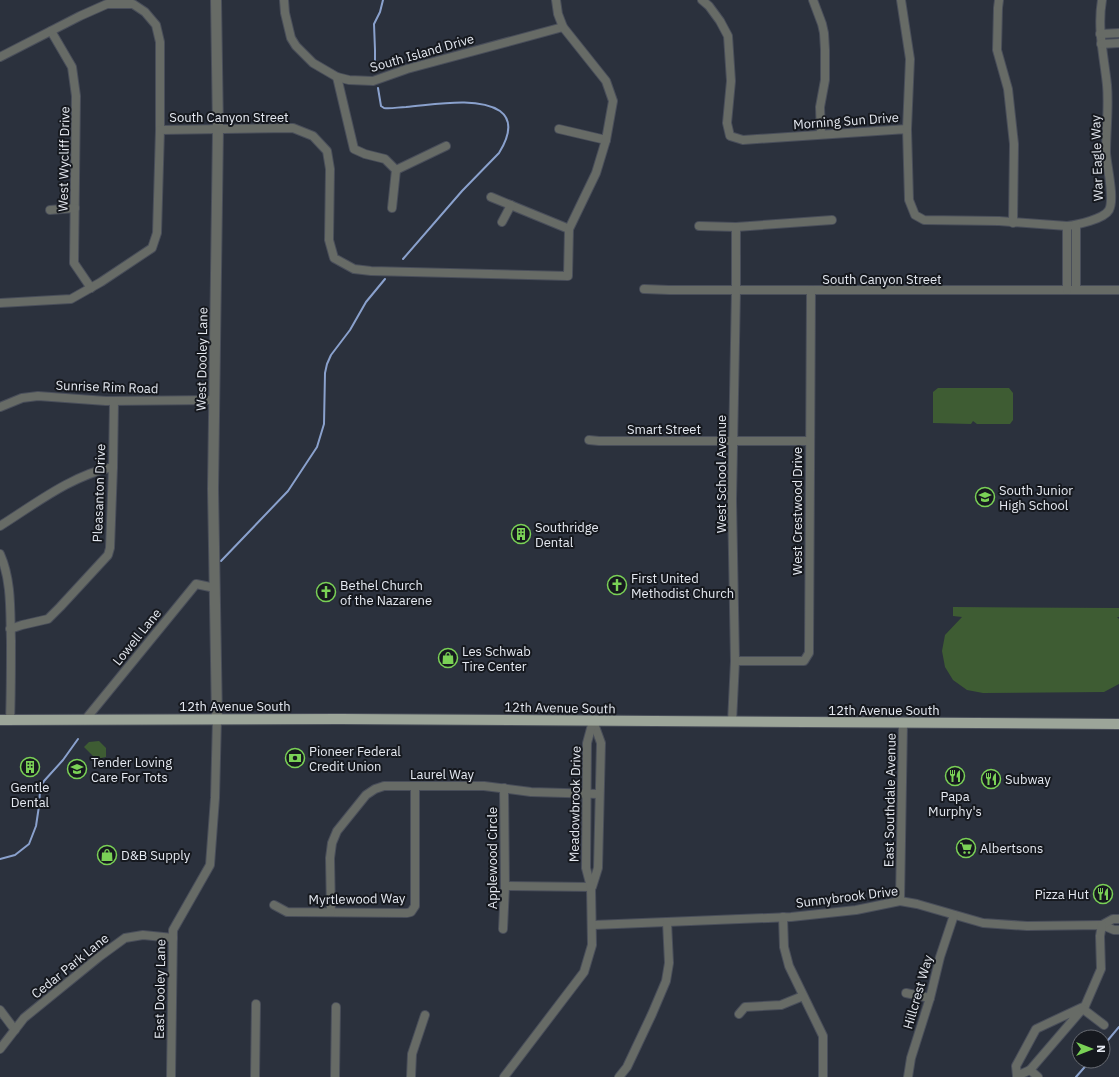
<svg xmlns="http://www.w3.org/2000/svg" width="1119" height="1077" viewBox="0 0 1119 1077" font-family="'IBM Plex Sans',sans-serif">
	<rect width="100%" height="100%" fill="#2b313d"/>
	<g fill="#3e5c33">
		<polygon points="938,388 1009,388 1013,393 1013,420 1010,424 977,424 973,421 971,424 933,423 933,392"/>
		<polygon points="953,607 1119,608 1119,617 1117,617 1119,619 1119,684 1104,692 983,693 967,690 953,680 945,667 942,651 945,635 962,617 953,616"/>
		<polygon points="99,741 106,748 106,757 96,759 84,747 89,742"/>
	</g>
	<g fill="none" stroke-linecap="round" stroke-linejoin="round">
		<g stroke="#8aa1cd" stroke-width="2">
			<polyline points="375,70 375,50 374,24 380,12 383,0"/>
			<path d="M378,88L381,106L384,108C391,109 399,107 406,107C433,105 477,96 500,111C515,122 507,140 499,153L462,191L403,259"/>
			<polyline points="221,561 288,491 317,447 324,424 325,373 327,364 331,355 350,330 366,302 385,279"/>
			<polyline points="0,859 15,855 29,844 36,826 39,806 40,791 44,781 63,760 78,739"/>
			<polyline points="1103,1046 1119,1027"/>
			<polyline points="1076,1077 1090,1061"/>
		</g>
		<defs>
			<g id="minor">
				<polyline points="284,0 285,13 291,38 296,46 313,63 337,77 349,80 373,81 407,69 563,27"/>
				<path d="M702,0L709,6L720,21L728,36L731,81L727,123L730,136L743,140L907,129L909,200L915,215L924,220L999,221L1067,226C1077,225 1104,219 1109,210C1115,199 1107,167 1106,153C1106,130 1109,107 1107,85C1104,56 1097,29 1102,0"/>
				<polyline points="813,0 822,24 824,33 825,50 825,80 820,107 821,134"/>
				<polyline points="901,0 910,59 907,129"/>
				<polyline points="999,0 998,8 997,50 1008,89 1014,144 1013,223"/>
				<polyline points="51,31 72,67 76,96 74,263 91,288"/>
				<polyline points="1100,34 1119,33"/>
				<polyline points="1101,44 1119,43"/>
				<polyline points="0,57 80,16 107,4 133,4 145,12 156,25 160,42 160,130"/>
				<polyline points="337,77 354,149 365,154 385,159 396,170 392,208"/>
				<polyline points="559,129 606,140"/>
				<polyline points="396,170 446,146"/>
				<polyline points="491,197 569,229"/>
				<polyline points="50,210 75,208"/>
				<polyline points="502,222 511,205"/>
				<polyline points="1076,225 1076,290"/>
				<polyline points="699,226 736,227 832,220"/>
				<polyline points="644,289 669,290 1119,290"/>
				<polyline points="1067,290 1067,226"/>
				<polyline points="0,303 71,299 101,282 152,248 157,233 160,130 293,128 313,136 327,151 330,169 329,240 334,258 354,269 371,271 568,276 569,229 596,173 606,140 613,101 606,81 563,27 558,14 556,0"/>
				<polyline points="0,407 22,398 38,396 106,401 214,400"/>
				<polyline points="589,440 599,441 810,441"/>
				<path d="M0,526C35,504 72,475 113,467"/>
				<path d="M0,554C12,581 10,612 11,641C11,668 11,694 10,721"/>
				<polyline points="10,629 22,625 48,619 60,607 108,555 110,548 113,467 114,401"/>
				<polyline points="735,661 804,661 809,653 811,290"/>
				<polyline points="85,720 196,584 215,588"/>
				<polyline points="732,722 735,661 732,500 736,290 736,227"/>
				<polyline points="505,886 591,887"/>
				<polyline points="592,887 598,868 601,743 593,721"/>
				<polyline points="900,901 903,723"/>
				<polyline points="274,905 287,912 407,913 411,912 415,906 415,786"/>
				<polyline points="331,912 330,858 332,843 337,831 366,795 375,789 384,786 484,786 531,792 599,794"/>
				<polyline points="783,917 784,947 789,966 823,1036 823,1077"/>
				<polyline points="593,925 791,917 856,910 900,901 917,904 983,923 1027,926 1102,925 1114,930 1119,930"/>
				<polyline points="1102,925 1113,919 1119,919"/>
				<polyline points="503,929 505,886 504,788"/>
				<polyline points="906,993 930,998"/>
				<polyline points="1085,1006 1036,1029 1016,1066 1017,1076 1030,1070 1085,1006 1101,969 1100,936 1102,925"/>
				<polyline points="1083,1009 1104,1025"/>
				<polyline points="0,1010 15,1030"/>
				<polyline points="739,1014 745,1007 781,1005 803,996"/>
				<polyline points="0,1049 24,1018 99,957 125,938 143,935 173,938"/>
				<polyline points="1030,1070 1038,1077"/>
				<polyline points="171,1077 173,930 210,865 215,798 217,719"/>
				<polyline points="255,1077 256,1004"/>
				<polyline points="335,1077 336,1007"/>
				<polyline points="411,1077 412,1054 425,1015"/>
				<polyline points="504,1077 584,972 592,945 591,887 586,868 587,743 593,721"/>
				<polyline points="619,1077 627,1067 652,1014 666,981 669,963 667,922"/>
				<polyline points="908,1077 911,1058 930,998 940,957 954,915"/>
			</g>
			<polyline id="tertiary" points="216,0 218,129 213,489 217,719"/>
			<polyline id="primary" points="0,720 340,719 1119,724"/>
		</defs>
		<use href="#minor" stroke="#494e5a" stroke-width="10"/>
		<use href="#tertiary" stroke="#494e5a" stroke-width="12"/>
		<use href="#primary" stroke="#494e5a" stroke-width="12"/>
		<use href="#minor" stroke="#676b66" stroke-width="8"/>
		<use href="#tertiary" stroke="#676b66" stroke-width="10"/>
		<use href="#primary" stroke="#9ca599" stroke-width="10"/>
	</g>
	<defs>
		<symbol id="school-ring" viewBox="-11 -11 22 22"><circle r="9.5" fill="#16191f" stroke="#7ad156" stroke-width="1.5"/><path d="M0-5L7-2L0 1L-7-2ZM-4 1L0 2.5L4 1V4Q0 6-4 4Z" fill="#7ad156"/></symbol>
		<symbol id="building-ring" viewBox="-11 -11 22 22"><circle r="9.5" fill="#16191f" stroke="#7ad156" stroke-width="1.5"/><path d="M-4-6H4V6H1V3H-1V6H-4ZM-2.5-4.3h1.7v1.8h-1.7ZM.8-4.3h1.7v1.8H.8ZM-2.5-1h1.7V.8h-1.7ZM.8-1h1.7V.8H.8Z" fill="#7ad156"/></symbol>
		<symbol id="church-ring" viewBox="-11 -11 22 22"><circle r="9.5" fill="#16191f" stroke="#7ad156" stroke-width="1.5"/><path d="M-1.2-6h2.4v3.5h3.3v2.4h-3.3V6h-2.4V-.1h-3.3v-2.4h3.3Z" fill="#7ad156"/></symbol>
		<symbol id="shop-ring" viewBox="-11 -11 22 22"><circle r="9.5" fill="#16191f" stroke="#7ad156" stroke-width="1.5"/><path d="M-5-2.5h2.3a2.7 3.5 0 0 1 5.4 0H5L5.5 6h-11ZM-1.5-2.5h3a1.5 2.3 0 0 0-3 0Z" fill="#7ad156"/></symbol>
		<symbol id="bank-ring" viewBox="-11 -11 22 22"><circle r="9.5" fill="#16191f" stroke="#7ad156" stroke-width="1.5"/><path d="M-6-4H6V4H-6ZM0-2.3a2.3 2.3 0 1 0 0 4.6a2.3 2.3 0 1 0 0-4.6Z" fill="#7ad156"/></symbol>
		<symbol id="restaurant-ring" viewBox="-11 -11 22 22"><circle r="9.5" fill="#16191f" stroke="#7ad156" stroke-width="1.5"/><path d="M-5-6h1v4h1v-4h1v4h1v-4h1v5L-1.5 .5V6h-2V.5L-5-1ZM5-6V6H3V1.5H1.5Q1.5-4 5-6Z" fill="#7ad156"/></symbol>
		<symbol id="supermarket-ring" viewBox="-11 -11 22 22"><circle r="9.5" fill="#16191f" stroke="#7ad156" stroke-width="1.5"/><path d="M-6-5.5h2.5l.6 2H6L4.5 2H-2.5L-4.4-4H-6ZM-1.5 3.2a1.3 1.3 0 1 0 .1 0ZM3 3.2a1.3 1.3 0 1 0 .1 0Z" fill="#7ad156"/></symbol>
	</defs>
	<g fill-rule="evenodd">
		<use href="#school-ring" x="974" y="486" width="22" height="22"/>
		<use href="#building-ring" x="510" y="523" width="22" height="22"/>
		<use href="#church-ring" x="606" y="574" width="22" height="22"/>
		<use href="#church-ring" x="315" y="581" width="22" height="22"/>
		<use href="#shop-ring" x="437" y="647" width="22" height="22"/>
		<use href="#bank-ring" x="284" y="747" width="22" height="22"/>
		<use href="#building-ring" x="19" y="756" width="22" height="22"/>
		<use href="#school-ring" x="66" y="758" width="22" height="22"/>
		<use href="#restaurant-ring" x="944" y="765" width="22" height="22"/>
		<use href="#restaurant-ring" x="980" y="768" width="22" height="22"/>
		<use href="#supermarket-ring" x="955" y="837" width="22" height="22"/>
		<use href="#shop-ring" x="96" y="844" width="22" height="22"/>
		<use href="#restaurant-ring" x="1092" y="883" width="22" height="22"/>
	</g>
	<g text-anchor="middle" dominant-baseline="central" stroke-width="4" stroke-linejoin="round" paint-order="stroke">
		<g font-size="13" fill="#e5e9f1" stroke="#16191f">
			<text transform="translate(422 53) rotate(-16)">South Island Drive</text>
			<text x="229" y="117">South Canyon Street</text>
			<text transform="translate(846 121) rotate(-4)">Morning Sun Drive</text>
			<text transform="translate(1097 158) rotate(-92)">War Eagle Way</text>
			<text transform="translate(64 159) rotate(-89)">West Wycliff Drive</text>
			<text x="882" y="279">South Canyon Street</text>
			<text transform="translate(202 359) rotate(-89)">West Dooley Lane</text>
			<text transform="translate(107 387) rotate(2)">Sunrise Rim Road</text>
			<text x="664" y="429">Smart Street</text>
			<text transform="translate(721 474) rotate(-90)">West School Avenue</text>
			<text transform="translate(99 493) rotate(-88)">Pleasanton Drive</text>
			<text transform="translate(797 511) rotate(-90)">West Crestwood Drive</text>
			<text transform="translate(137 637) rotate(-51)">Lowell Lane</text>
			<text x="235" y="706">12th Avenue South</text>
			<text transform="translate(560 708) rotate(1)">12th Avenue South</text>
			<text x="884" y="710">12th Avenue South</text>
			<text x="442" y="774">Laurel Way</text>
			<text transform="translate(890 800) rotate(-89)">East Southdale Avenue</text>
			<text transform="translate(575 804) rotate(-89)">Meadowbrook Drive</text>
			<text transform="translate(492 858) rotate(-90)">Applewood Circle</text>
			<text transform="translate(847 897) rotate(-7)">Sunnybrook Drive</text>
			<text transform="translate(357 899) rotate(-1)">Myrtlewood Way</text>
			<text transform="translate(70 966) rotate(-39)">Cedar Park Lane</text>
			<text transform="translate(160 989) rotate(-89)">East Dooley Lane</text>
			<text transform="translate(918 992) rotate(-74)">Hillcrest Way</text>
		</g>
		<g font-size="13" fill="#e5e9f1" stroke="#16191f" text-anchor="start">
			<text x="999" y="490">South Junior<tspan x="999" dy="15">High School</tspan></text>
			<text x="535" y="527">Southridge<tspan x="535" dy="15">Dental</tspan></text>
			<text x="631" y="578">First United<tspan x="631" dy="15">Methodist Church</tspan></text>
			<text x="340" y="585">Bethel Church<tspan x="340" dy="15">of the Nazarene</tspan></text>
			<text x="462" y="651">Les Schwab<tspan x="462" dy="15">Tire Center</tspan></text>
			<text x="309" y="751">Pioneer Federal<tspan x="309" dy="15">Credit Union</tspan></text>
			<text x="91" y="762">Tender Loving<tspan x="91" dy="15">Care For Tots</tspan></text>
			<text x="1005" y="779">Subway</text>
			<text x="30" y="787" text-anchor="middle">Gentle<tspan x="30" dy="15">Dental</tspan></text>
			<text x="955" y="796" text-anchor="middle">Papa<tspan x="955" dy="15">Murphy's</tspan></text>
			<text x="980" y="848">Albertsons</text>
			<text x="121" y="855">D&amp;B Supply</text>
			<text x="1089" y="894" text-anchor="end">Pizza Hut</text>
		</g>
	</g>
	<g transform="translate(1091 1049) rotate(90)"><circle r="19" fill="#16191f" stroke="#696c73"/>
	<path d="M0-3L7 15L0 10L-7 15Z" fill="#7ad156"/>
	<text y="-6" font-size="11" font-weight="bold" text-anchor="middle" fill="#e5e9f1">N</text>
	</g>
</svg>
